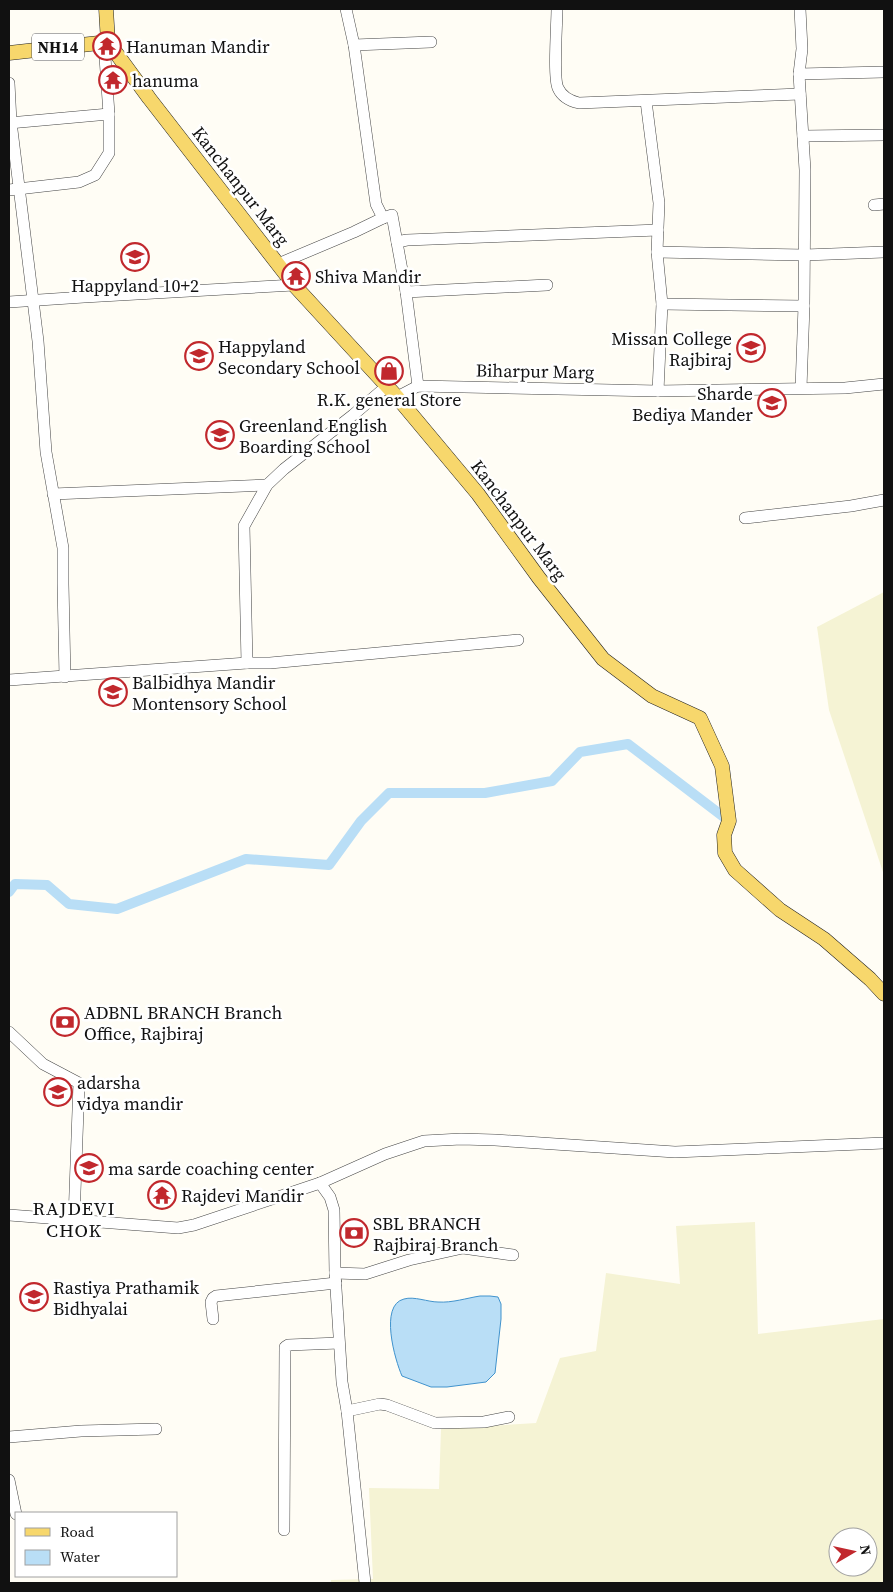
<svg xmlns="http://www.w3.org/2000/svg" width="893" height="1592" viewBox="0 0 893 1592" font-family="'Source Serif 4',serif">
	<rect width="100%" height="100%" fill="#fffdf5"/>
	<g fill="#f5f3d4" fill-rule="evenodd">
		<polygon points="884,592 884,875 829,710 817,627"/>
		<path d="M755,1222L758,1334L884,1319V1583H331V1580L373,1579L369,1488L439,1489L441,1429L536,1423L560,1358L596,1351L606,1273L680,1284L676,1226ZM838,1537H868V1567H838Z"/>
	</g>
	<path fill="#b9def6" stroke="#4193cd" d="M480,1296H490L498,1297L501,1304V1319L495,1373L486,1382L447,1387H431L402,1376C395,1360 379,1305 404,1299C414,1296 428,1302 438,1302C452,1303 467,1298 480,1296Z"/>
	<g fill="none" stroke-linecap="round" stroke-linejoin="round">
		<polyline stroke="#b9def6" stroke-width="10" points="9,892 15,884 47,885 69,904 117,909 246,859 329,865 361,821 389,793 485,793 552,781 580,752 628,744 729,821"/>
		<defs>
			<g id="minor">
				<polyline points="346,9 354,45 376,204 383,218 392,215 406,292 418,386"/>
				<path d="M557,9C557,23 553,78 558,88C562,97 570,101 579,103L800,94"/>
				<polyline points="800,9 802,49 799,74 805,170 804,306 801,388"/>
				<polyline points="354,45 431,42"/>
				<polyline points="799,74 884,72"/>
				<polyline points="9,83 11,122 38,341 46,452 63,548 63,584 65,677"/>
				<polyline points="646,101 659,203 657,252 662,304 658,391"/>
				<polyline points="9,123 109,114"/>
				<polyline points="803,136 884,135"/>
				<polyline points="9,190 79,182 95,175 109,153 109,114 104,43"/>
				<polyline points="874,205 884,204"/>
				<polyline points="397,242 407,240 658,230"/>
				<polyline points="657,252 805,255 884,252"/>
				<polyline points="278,264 354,232 383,218"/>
				<polyline points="406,292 547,285"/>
				<polyline points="9,302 84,297 294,285"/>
				<polyline points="662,304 804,306"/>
				<polyline points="397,397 418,386 658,391 845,388 884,384"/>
				<polyline points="53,494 267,485"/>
				<polyline points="745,518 851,506 884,500"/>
				<polyline points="247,663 244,526 267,485 284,469 353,415 387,386"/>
				<polyline points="9,680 247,663 270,663 518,640"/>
				<polyline points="9,1032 43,1064 79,1083 74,1219"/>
				<polyline points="320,1183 330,1197 334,1210 335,1273 342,1382 347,1411 365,1583"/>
				<polyline points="9,1215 178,1228 194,1225 320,1183 385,1154 424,1141 461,1139 495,1140 675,1152 884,1143"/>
				<polyline points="335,1273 365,1274 409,1260 463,1248 513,1255"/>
				<polyline points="213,1319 211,1302 213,1298 216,1296 336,1283"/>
				<polyline points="347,1411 380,1404 387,1405 435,1423 484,1422 509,1417"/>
				<polyline points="9,1437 81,1431 156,1429"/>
				<polyline points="9,1480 16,1514"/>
				<polyline points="284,1530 285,1347 288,1345 339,1343"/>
			</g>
			<g id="major">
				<polyline points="106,9 108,42"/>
				<polyline points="108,42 149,98 294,285 397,397 478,494 539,578 603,659 652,696 700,718 722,766 729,821 724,835 725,853 735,870 780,910 824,939 870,979 884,994"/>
				<polyline points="9,53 108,42"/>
			</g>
		</defs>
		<use href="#minor" stroke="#444" stroke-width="12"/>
		<use href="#major" stroke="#222" stroke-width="15"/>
		<use href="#minor" stroke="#fff" stroke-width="11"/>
		<use href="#major" stroke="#f7d76c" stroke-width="14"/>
	</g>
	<defs>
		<symbol id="temple-ring" viewBox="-11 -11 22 22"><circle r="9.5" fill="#fff" stroke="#c1282d" stroke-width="1.5"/><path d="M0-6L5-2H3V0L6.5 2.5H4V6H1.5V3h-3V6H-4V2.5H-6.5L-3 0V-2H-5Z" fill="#c1282d"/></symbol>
		<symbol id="school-ring" viewBox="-11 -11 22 22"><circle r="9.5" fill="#fff" stroke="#c1282d" stroke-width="1.5"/><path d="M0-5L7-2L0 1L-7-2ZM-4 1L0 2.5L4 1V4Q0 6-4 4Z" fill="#c1282d"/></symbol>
		<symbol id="shop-ring" viewBox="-11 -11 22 22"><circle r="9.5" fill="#fff" stroke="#c1282d" stroke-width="1.5"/><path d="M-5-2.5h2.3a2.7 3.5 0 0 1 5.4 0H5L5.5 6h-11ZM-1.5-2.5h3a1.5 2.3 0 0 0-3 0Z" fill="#c1282d"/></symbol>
		<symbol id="bank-ring" viewBox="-11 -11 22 22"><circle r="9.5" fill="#fff" stroke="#c1282d" stroke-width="1.5"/><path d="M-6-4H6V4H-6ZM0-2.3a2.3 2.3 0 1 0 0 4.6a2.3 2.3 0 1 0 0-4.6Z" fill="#c1282d"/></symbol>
	</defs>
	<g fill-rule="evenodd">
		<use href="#temple-ring" x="91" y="30" width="32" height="32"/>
		<use href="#temple-ring" x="97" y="64" width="32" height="32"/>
		<use href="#school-ring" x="119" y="241" width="32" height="32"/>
		<use href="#temple-ring" x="280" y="260" width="32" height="32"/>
		<use href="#school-ring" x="735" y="332" width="32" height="32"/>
		<use href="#school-ring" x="183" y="340" width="32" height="32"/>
		<use href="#shop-ring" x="373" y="355" width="32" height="32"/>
		<use href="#school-ring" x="756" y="387" width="32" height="32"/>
		<use href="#school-ring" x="204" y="419" width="32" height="32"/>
		<use href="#school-ring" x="97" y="676" width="32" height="32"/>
		<use href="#bank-ring" x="49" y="1006" width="32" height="32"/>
		<use href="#school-ring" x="42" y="1076" width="32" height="32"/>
		<use href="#school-ring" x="73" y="1152" width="32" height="32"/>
		<use href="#temple-ring" x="146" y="1179" width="32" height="32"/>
		<use href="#bank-ring" x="338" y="1217" width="32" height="32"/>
		<use href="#school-ring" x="18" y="1281" width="32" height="32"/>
	</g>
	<g text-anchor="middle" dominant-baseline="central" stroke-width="5" stroke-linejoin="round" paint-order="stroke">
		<rect fill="#fff" stroke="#585858" stroke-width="1" x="32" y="33.5" width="52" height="27" rx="4"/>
		<g font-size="16" font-weight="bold" fill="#111">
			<text x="58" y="47">NH14</text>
		</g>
		<g font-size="18" fill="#111" stroke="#fff" text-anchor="start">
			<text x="126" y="46">Hanuman Mandir</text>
			<text x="132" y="80">hanuma</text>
			<text x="315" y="276">Shiva Mandir</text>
			<text x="135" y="285" text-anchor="middle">Happyland 10+2</text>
			<text x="732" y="338" text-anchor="end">Missan College<tspan x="732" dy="21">Rajbiraj</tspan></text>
			<text x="218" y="346">Happyland<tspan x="218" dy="21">Secondary School</tspan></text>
			<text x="753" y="393" text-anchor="end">Sharde<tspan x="753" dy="21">Bediya Mander</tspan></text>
			<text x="389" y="399" text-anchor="middle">R.K. general Store</text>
			<text x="239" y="425">Greenland English<tspan x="239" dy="21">Boarding School</tspan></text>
			<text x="132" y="682">Balbidhya Mandir<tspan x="132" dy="21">Montensory School</tspan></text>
			<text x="84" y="1012">ADBNL BRANCH Branch<tspan x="84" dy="21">Office, Rajbiraj</tspan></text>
			<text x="77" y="1082">adarsha<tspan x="77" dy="21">vidya mandir</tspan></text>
			<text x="108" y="1168">ma sarde coaching center</text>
			<text x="181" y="1195">Rajdevi Mandir</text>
			<text x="373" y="1223">SBL BRANCH<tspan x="373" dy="21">Rajbiraj Branch</tspan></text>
			<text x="53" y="1287">Rastiya Prathamik<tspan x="53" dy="21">Bidhyalai</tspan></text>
		</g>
		<g font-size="18" fill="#111" stroke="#fff">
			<text transform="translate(241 186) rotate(52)">Kanchanpur Marg</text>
			<text transform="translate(535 371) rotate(1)">Biharpur Marg</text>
			<text transform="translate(519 520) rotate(53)">Kanchanpur Marg</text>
		</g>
		<g font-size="19" letter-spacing="1" fill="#111" stroke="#fff">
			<text x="74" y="1208">RAJDEVI<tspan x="74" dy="22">CHOK</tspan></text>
		</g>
	</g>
	<rect width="893" height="1592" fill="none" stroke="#111111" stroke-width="20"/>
	<rect x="15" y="1512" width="162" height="65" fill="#ffffff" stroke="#a0a0a0"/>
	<rect x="25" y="1528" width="25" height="8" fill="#f7d76c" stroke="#a0a0a0"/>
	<text x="60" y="1537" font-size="15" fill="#111111">Road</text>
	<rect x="25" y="1550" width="25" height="15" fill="#b9def6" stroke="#a0a0a0"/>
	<text x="60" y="1562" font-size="15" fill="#111111">Water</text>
	<g transform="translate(853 1552) rotate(81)"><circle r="24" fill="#ffffff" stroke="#a0a0a0"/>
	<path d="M0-4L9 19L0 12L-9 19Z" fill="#c1282d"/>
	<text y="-8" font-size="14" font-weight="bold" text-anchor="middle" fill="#111111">N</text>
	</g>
</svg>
